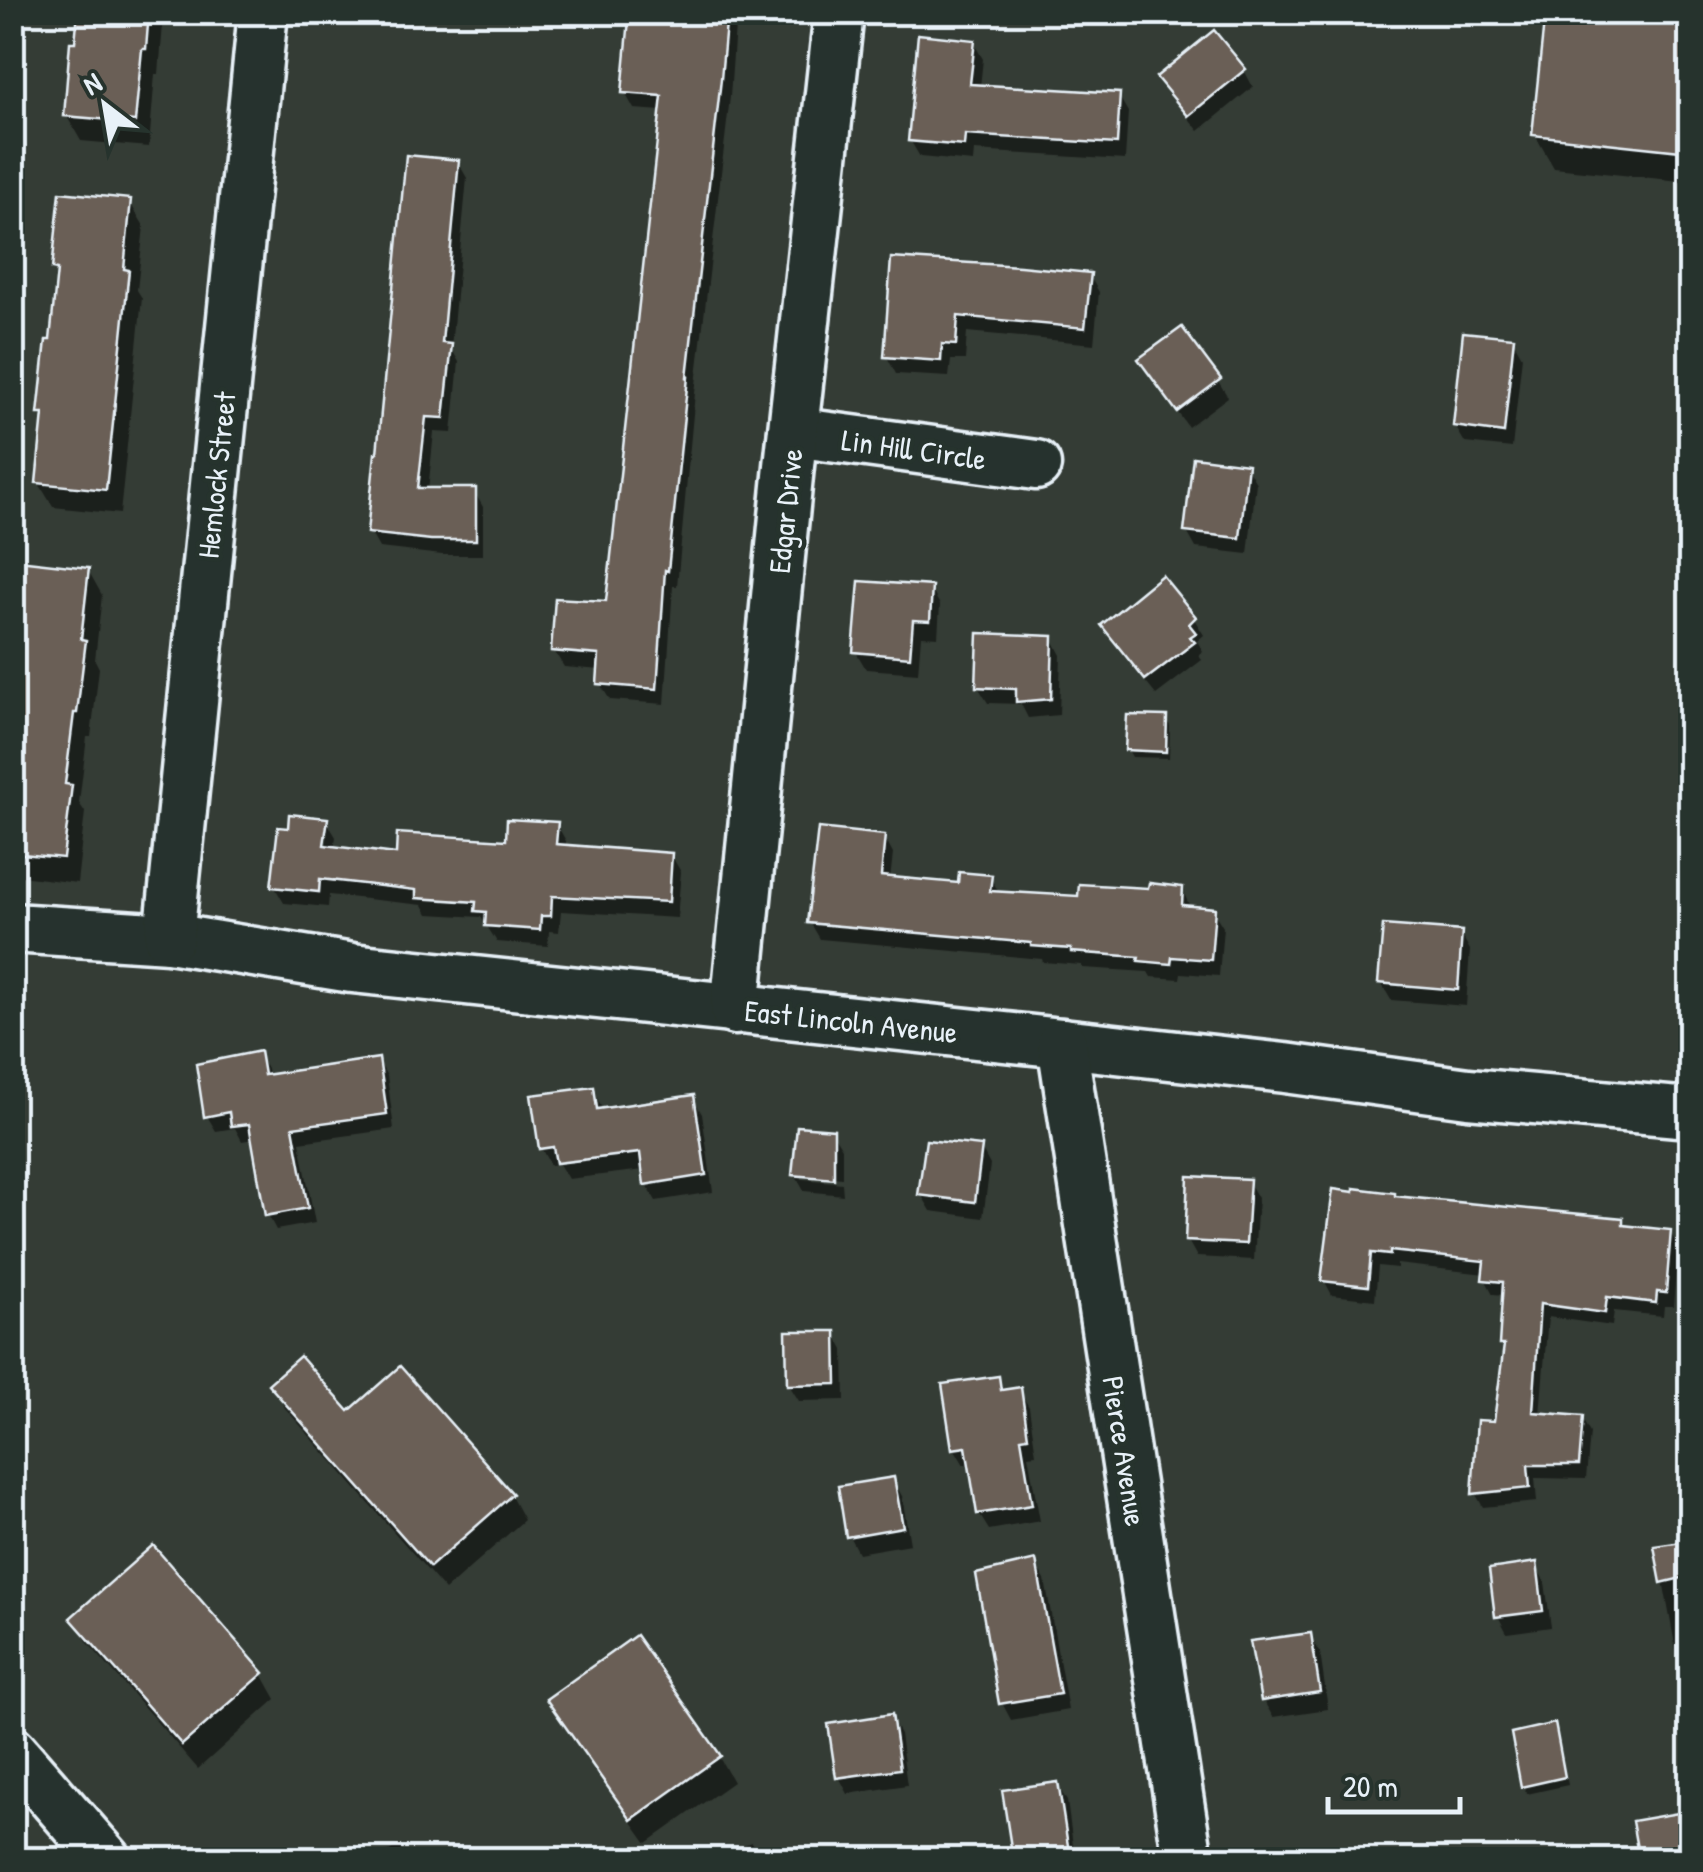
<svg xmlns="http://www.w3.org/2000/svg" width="1703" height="1872" viewBox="0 0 1703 1872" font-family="'Patrick Hand',sans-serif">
	<rect width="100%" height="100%" fill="#343c35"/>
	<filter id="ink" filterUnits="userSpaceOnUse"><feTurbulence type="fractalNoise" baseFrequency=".01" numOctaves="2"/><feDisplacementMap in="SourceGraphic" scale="20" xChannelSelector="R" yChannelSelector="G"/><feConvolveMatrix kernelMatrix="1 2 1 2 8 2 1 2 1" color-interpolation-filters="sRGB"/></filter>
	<g filter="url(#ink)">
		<g fill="#0007" fill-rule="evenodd">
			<polygon points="80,12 164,12 159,74 155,74 149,147 81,141 66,115"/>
			<polygon points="632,12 736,12 730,97 695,393 677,586 673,586 665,704 610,700 600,684 601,670 564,667 554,651 608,604 662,111 634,109 625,93"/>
			<polygon points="1547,12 1690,12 1690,182 1554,168 1535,135"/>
			<polygon points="973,42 983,59 980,87 1118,95 1128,112 1125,160 974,151 973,162 920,157 910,140"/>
			<polygon points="1244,70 1253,87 1199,131 1169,94 1159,78"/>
			<polygon points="458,162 467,178 451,348 459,362 452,433 434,432 428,491 474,491 483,507 483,555 442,555 379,548 370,532"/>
			<polygon points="129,201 144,226 137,290 142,298 120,514 53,507 38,482 45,421 41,413 59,277 54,269"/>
			<polygon points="893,260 1089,275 1099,292 1094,344 967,332 965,360 951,360 949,377 896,374 887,357"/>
			<polygon points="1513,340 1522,356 1512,448 1465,443 1455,426"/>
			<polygon points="1141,360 1218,381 1228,397 1188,427"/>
			<polygon points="1246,466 1256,483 1248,554 1196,548 1187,532"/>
			<polygon points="88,570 102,595 95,660 99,668 91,737 87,737 79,803 85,812 77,883 12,875 12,670"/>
			<polygon points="931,589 940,605 938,637 921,636 918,673 866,669 856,652"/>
			<polygon points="1194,619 1204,635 1197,641 1203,651 1199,654 1202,660 1156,695 1113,642 1104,626"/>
			<polygon points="1052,638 1061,655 1059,715 1028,718 1021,704 988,703 978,687"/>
			<polygon points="1165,719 1170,726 1169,758 1132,757 1128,750"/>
			<path d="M326,820L336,837L334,849L399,856L508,843L557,825L566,841V847L671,855L681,872L677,918L561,911L559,932L549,931L548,946L497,942L481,917L428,914L423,905L329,895L328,907L284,903L274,886L290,830ZM323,833H328L325,858L320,857Z"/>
			<polygon points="884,837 893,854 890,880 960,886 990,877 1000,894 1080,899 1182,889 1191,909 1213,911 1223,927 1219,976 1181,973 1180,979 1151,977 1148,972 1083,968 1081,965 1043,962 1042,959 820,939 810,922"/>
			<polygon points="1461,934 1470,950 1466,1006 1391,1000 1381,983"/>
			<polygon points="258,1054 267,1069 268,1076 378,1060 387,1076 394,1129 300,1142 315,1223 276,1230 268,1215 254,1139 242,1141 235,1128 216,1131 207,1116"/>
			<polygon points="593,1089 603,1111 693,1098 702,1114 713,1192 656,1201 646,1184 644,1170 568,1179 559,1164 550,1165 541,1148"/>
			<polygon points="832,1132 842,1148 842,1178 802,1174 802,1179 842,1183 843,1195 804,1191 795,1175"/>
			<polygon points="981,1148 990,1165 983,1218 931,1211 921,1194"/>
			<polygon points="1248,1181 1258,1198 1254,1260 1197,1257 1188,1241"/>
			<polygon points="1395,1198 1622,1221 1626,1228 1670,1232 1678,1246 1673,1306 1664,1306 1663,1316 1614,1311 1612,1326 1548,1317 1540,1415 1582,1419 1590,1433 1586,1479 1535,1478 1537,1502 1483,1507 1475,1493 1496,1423 1506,1352 1501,1344 1504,1295 1493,1294 1485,1279 1485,1274 1397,1264 1397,1268 1378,1266 1375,1300 1332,1295 1324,1280"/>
			<polygon points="835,1333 844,1350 845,1400 799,1401 789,1385"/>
			<polygon points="998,1379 1005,1392 1019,1390 1029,1407 1036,1454 1028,1455 1040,1521 989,1530 979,1514 971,1464 964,1465 954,1448"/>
			<polygon points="272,1384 349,1415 511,1496 524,1520 445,1590 285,1408"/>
			<polygon points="893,1480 902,1496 910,1544 858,1553 849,1536"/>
			<polygon points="1690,1544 1690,1746 1684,1716 1688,1715 1657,1548"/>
			<polygon points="1035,1563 1045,1580 1068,1710 1011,1720 1002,1703"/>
			<polygon points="1535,1565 1545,1582 1551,1627 1507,1633 1498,1616"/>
			<polygon points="73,1618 262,1674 276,1699 198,1769 88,1643"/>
			<polygon points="1310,1635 1320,1652 1328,1709 1273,1717 1263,1700"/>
			<polygon points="549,1700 719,1757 733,1782 647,1843 563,1725"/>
			<polygon points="890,1717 900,1734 907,1785 848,1794 839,1777"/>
			<polygon points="1553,1726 1558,1734 1568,1785 1527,1794 1523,1786"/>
			<polygon points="1057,1785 1067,1801 1075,1860 1015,1860"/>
			<polygon points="1690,1814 1690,1860 1641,1860 1635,1823"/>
			<polygon points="751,1842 761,1860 709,1860"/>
			<polygon points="398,1845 408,1860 376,1860"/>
			<polygon points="1341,1846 1349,1860 1285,1860 1285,1857"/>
		</g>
		<g fill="#6a5e56" stroke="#e8f1f8" stroke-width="2.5">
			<polygon points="78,12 149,12 146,49 142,49 135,122 64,116 70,42 75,42"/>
			<polygon points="641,12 727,12 721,79 687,377 688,377 668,571 665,570 657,689 597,684 599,655 551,651 555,598 606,601 662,96 622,93 629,19 641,20"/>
			<polygon points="1545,12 1690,12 1690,152 1532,135"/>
			<polygon points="1214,30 1246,69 1188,116 1156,77"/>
			<polygon points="918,34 975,40 970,84 1120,93 1117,144 965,135 964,146 908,141"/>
			<polygon points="406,155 459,160 442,343 452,344 444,418 426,417 418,488 476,488 476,540 431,540 367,533 375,453 377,453"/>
			<polygon points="60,192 131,199 124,269 129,270 106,490 36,483 43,414 38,414 46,340 50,340 57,270 52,269"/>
			<polygon points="891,258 1020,266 1091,273 1085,328 958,316 956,345 942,344 941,361 884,357"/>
			<polygon points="1182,327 1221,379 1177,412 1138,359"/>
			<polygon points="1463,332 1514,337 1504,433 1453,426"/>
			<polygon points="1193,457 1248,464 1240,538 1184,532"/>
			<polygon points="18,560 89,568 81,639 86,640 77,713 74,713 65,784 72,785 63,858 12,853 12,603"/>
			<polygon points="1162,575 1196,617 1189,624 1196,633 1190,637 1195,642 1145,680 1101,625"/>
			<polygon points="859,581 932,586 930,621 913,620 910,657 853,652"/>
			<polygon points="978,633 1053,636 1051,699 1016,702 1016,689 976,687"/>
			<polygon points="1127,715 1167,716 1166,752 1125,750"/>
			<polygon points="289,814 328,818 324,845 396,854 397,833 506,840 507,819 558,822 556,844 672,853 669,902 552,896 551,916 541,916 540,930 485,926 486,912 475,911 476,902 416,898 416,890 320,879 319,892 271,887 278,827 288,828"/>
			<polygon points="818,828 885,835 881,876 958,883 959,872 992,875 990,891 1078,896 1079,884 1148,888 1149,883 1183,887 1182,905 1215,908 1211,960 1172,957 1171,964 1138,961 1139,957 1071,952 1071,949 1031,946 1031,943 807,923"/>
			<polygon points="1383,925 1462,931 1458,990 1378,983"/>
			<polygon points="260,1051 264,1075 379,1058 387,1114 293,1127 308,1208 265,1216 249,1124 231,1126 229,1112 204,1117 196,1064"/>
			<polygon points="594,1087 597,1109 694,1095 706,1175 644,1185 640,1153 556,1163 553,1147 539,1149 531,1095"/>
			<polygon points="797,1126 834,1129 834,1179 792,1175"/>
			<polygon points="926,1140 982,1146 975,1202 918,1195"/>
			<polygon points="1188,1176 1250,1179 1246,1244 1185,1241"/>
			<polygon points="1354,1188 1395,1193 1395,1196 1623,1218 1623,1225 1671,1230 1666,1293 1657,1292 1656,1303 1607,1297 1605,1313 1540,1304 1533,1412 1583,1416 1579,1465 1528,1465 1530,1488 1472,1494 1477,1420 1494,1421 1504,1345 1499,1345 1503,1282 1482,1280 1484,1261 1390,1251 1390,1255 1371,1253 1368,1286 1321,1281 1333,1189 1354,1192"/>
			<polygon points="786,1331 836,1331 837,1384 787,1385"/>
			<polygon points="300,1356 349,1411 400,1366 513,1494 430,1567 268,1384"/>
			<polygon points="999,1376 1001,1390 1021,1387 1028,1437 1021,1438 1032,1505 977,1514 966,1447 952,1449 942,1384"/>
			<polygon points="894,1477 903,1527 846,1537 838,1486"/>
			<polygon points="1690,1541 1690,1576 1661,1583 1654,1546"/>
			<polygon points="153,1545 264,1673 182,1745 70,1618"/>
			<polygon points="1036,1560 1060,1694 999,1704 976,1574"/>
			<polygon points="1537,1562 1543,1611 1495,1617 1489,1569"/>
			<polygon points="1311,1633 1320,1692 1261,1701 1250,1641"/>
			<polygon points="636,1635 721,1756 631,1820 546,1699"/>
			<polygon points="892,1714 900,1769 836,1778 828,1724"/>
			<polygon points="1555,1723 1565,1777 1521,1787 1511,1733"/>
			<polygon points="1058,1782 1069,1852 1013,1860 1002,1790"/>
			<polygon points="1690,1811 1690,1849 1639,1860 1632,1821"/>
		</g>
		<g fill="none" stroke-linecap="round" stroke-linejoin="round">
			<defs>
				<g id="street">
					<polyline points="793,432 1036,465"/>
					<polyline points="12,928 169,938 352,968 1062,1043 1285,1068 1468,1093 1690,1113"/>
					<polyline points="169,938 263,12"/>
					<polyline points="735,1010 789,466 839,12"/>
					<polyline points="1062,1043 1188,1860"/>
					<polyline points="12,1751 107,1860"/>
				</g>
			</defs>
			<use href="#street" stroke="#e8f1f8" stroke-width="55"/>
			<use href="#street" stroke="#26332d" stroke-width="48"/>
		</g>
	</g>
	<g text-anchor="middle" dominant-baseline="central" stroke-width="9" stroke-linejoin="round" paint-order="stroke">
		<g font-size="30" fill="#e8f1f8" stroke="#26332d">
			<text transform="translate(914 449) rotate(8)">Lin Hill Circle</text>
			<text transform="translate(216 475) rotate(-84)">Hemlock Street</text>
			<text transform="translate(785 511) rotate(-84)">Edgar Drive</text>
			<text transform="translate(851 1021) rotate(6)">East Lincoln Avenue</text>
			<text transform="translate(1125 1451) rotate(81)">Pierce Avenue</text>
		</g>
	</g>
	<rect width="1703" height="1872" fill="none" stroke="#26332d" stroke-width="50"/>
	<rect x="25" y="25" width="1653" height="1822" fill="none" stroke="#e8f1f8" stroke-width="4" filter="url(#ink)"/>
	<g transform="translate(105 105) rotate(329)" stroke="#26332d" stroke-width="8" paint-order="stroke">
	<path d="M0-8L18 38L0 25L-18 38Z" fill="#e8f1f8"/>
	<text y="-15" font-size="28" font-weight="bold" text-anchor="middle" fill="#e8f1f8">N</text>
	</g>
	<path d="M1328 1797v15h132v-15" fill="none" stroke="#e8f1f8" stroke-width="5"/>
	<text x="1343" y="1797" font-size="30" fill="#e8f1f8" stroke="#26332d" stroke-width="8" paint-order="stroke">20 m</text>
</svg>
